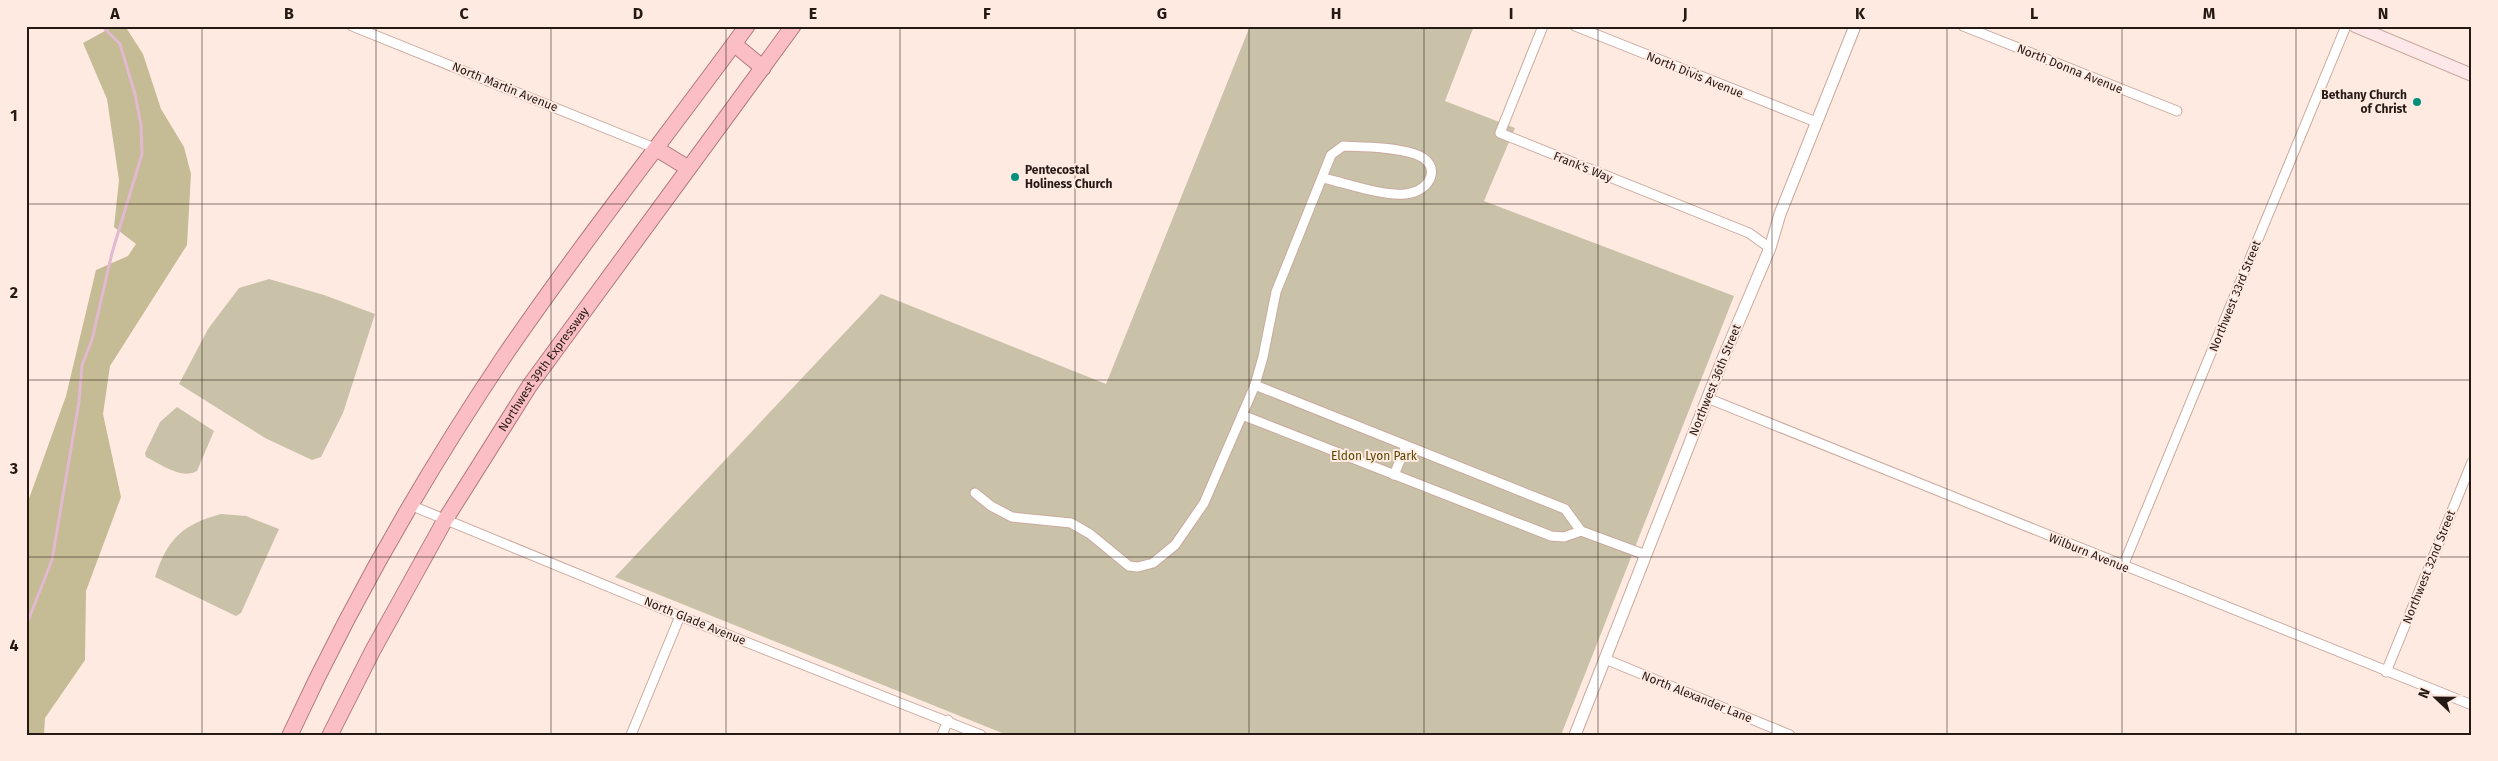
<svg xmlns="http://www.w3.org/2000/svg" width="2498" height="761" viewBox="0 0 2498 761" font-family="'Fira Sans',sans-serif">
	<rect width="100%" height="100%" fill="#ffeae2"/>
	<g fill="#c9c2a8">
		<polygon points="1250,26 1474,26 1445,101 1515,128 1484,201 1734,296 1561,735 1007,735 615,577 881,294 1106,384"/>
		<polygon points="269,279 324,295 375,314 343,413 321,457 312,460 265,438 179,384 208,329 239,288"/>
		<path d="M177,407L214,431L197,471C181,480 161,464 146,457L145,453L160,422Z"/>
		<path d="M221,514L246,516L279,529L241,613L236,616L155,577C167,539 183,524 221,514Z"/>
	</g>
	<polygon fill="#c5bb94" points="114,26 125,26 143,54 161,109 184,147 191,174 187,245 110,366 103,414 121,497 86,591 85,660 45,718 44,735 26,735 26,507 66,396 96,270 128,256 136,244 114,227 119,180 107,99 83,43"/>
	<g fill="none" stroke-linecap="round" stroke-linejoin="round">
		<polyline stroke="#e2b9cf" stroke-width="3" points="26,626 52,560 79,402 82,365 92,340 112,253 142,154 141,125 135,94 120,44 102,26"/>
		<defs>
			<g id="minor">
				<polyline points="352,26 657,149"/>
				<polyline points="1543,26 1500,133 1749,233 1770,248"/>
				<polyline points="1575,26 1816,122"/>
				<polyline points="1963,26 2177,111"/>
				<polyline points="1255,385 1565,509 1581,531 1646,555"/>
				<polyline points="1707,398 2472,705"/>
				<polyline points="1242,415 1551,536 1564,537 1581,531"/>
				<polyline points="1394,475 1406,446"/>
				<path d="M975,493L991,506L1012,517L1071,523L1090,534L1129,566L1138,567L1153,563L1175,545L1204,503L1255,385L1263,357L1276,292L1331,155L1343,146C1366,147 1393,147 1415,154C1444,164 1431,192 1405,194C1381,196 1346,183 1323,178"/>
				<polyline points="410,505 680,616 981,735"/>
				<polyline points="2123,566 2346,26"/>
				<polyline points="1605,659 1790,735"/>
				<polyline points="2386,672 2472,462"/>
				<polyline points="631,735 680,616"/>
				<polyline points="942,735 948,720"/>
			</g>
			<polyline id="tertiary" points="1575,735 1724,356 1770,248 1780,214 1855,26"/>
			<polyline id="secondary" points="2355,26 2472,75"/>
			<g id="trunk">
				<polyline points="734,44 763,68"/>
				<polyline points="657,149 688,168"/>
				<path d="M290,735C351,603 422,479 503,358C580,245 666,137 747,26"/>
				<path id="s1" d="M330,735L373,650L445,520L530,385L793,26"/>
			</g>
		</defs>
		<use href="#minor" stroke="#caa99e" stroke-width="11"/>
		<use href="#tertiary" stroke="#caa99e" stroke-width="13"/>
		<use href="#secondary" stroke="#caa99e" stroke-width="14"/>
		<use href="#trunk" stroke="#af7a7d" stroke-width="17"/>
		<use href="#minor" stroke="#fff" stroke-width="9"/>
		<use href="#tertiary" stroke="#fff" stroke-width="11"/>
		<use href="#secondary" stroke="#fde7e9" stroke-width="12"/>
		<use href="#trunk" stroke="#fabec4" stroke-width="15"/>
	</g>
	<path fill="none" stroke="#251914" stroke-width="1" stroke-opacity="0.55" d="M202,26V735M376,26V735M551,26V735M726,26V735M900,26V735M1075,26V735M1249,26V735M1424,26V735M1598,26V735M1772,26V735M1947,26V735M2122,26V735M2296,26V735M26,204H2472M26,380H2472M26,557H2472"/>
	<g fill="#00907b" stroke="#ffeae2" stroke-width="2">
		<circle cx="2417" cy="102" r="5"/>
		<circle cx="1015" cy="177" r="5"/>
	</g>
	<g text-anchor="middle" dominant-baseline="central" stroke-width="4" stroke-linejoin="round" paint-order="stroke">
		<g font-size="12" fill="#251914" stroke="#ffeae2">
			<text transform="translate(2070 69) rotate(22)">North Donna Avenue</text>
			<text transform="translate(1695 75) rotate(22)">North Divis Avenue</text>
			<text transform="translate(505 87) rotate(22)">North Martin Avenue</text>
			<text transform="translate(1583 167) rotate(22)">Frank's Way</text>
			<text transform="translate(2235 296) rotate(-68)">Northwest 33rd Street</text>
			<text stroke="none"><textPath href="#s1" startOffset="424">Northwest 39th Expressway</textPath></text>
			<text transform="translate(1715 380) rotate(-68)">Northwest 36th Street</text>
			<text transform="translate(2089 553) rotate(22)">Wilburn Avenue</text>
			<text transform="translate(2429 567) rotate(-68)">Northwest 32nd Street</text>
			<text transform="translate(695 621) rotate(22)">North Glade Avenue</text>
			<text transform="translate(1697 697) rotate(22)">North Alexander Lane</text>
		</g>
		<g font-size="12" font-weight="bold" fill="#251914" stroke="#ffeae2" text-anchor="end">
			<text x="2407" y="95">Bethany Church<tspan x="2407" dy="14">of Christ</tspan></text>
			<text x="1025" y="170" text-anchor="start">Pentecostal<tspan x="1025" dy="14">Holiness Church</tspan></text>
		</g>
		<g font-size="12" fill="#594a01" stroke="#ffeae2">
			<text x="1374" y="456">Eldon Lyon Park</text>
		</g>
	</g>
	<rect width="2498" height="761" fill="none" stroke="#ffeae2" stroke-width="55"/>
	<g transform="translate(2436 698) rotate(292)" stroke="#ffeae2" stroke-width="4" paint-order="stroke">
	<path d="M0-4L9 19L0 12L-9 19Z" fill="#251914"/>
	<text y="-8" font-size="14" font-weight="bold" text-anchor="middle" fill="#251914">N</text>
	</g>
	<rect x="28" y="28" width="2442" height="706" fill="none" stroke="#251914" stroke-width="2"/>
	<g font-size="16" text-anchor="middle" font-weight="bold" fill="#251914">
		<text x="115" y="19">A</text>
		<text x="289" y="19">B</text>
		<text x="464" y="19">C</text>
		<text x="638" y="19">D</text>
		<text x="813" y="19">E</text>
		<text x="987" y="19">F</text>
		<text x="1162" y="19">G</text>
		<text x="1336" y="19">H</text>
		<text x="1511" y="19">I</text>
		<text x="1685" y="19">J</text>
		<text x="1860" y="19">K</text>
		<text x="2034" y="19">L</text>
		<text x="2209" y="19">M</text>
		<text x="2383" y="19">N</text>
		<text x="14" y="121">1</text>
		<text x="14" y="298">2</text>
		<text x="14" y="474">3</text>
		<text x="14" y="651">4</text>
	</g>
</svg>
